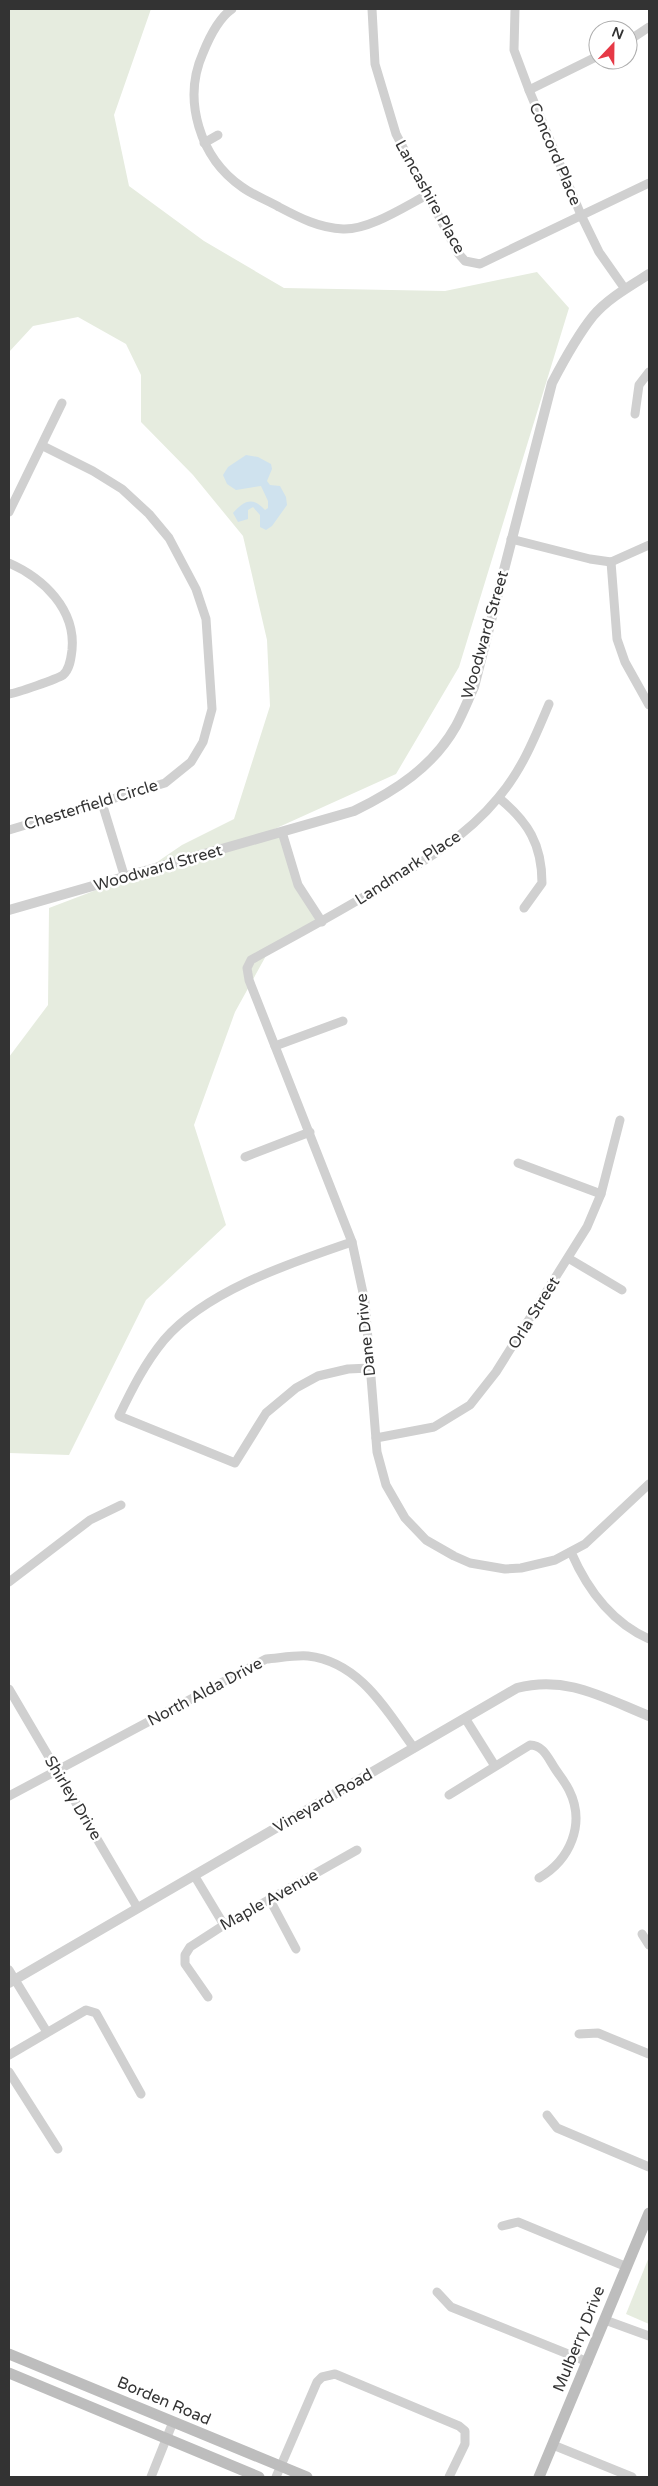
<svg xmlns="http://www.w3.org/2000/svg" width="658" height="2486" viewBox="0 0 658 2486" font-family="'Varela Round',sans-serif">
	<rect width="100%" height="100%" fill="#fff"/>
	<g fill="#e6ecdf">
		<polygon points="9,9 151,9 114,115 129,186 204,241 284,288 445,291 537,272 569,308 459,667 396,774 246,842 282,832 296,877 321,921 267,954 235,1012 194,1125 226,1225 146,1300 69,1455 9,1453 9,1057 48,1005 49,908 141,873 182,845 234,819 270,706 267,640 243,536 193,475 141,422 141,375 126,344 78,317 33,326 9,352"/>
		<polygon points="649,2257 649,2324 626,2314"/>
	</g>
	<path fill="#cfe2ee" d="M246,455L258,457L271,464L272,469L267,481L270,485L280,486L286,497L287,505L272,526L266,530L260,527V515L253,507L248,510V519L238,522L233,513C244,501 252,496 265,510L268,508V501L261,486L236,490L227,484L223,475L228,467Z"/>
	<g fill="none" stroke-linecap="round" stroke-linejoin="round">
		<g stroke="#d0d0d0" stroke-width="9">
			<path d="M232,9C219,18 209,38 203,53C182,100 200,158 242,187C253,195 267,200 279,207C300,218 319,228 343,229C369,230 404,207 427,195"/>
			<polyline points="372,9 375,64 396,134 458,253 465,261 480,264 649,183"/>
			<polyline points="515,9 514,50 529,90 581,215 599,252 625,289"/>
			<polyline points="628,41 649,27"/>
			<polyline points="529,90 598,56"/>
			<polyline points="204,143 218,135"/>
			<polyline points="635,414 639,385 649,372"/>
			<polyline points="9,512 62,403"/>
			<polyline points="511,539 590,559 611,562 649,545"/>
			<polyline points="611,562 617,639 625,662 649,705"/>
			<path d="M9,563C43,578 76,609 72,650C71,658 70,669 63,675C57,679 17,693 9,694"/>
			<path d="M549,704C535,737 522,770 498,798C466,837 423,862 380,887C338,913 294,936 251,960L247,968L249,980L352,1242L365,1302L377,1452L386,1485L405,1518L426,1540L454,1556L470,1563L505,1569L521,1568L555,1560L585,1544L649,1484"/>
			<path d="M499,798C528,822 542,844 542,883L524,908"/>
			<polyline points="102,803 125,878"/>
			<polyline points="9,830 165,783 191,762 203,742 212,709 206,619 196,589 169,538 149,514 122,489 93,471 43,446"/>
			<polyline points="282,832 298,885 322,922"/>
			<polyline points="275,1046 343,1021"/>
			<polyline points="245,1157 310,1132"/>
			<polyline points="518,1163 601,1194"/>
			<path d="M352,1242C291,1263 207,1290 164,1340C145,1363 132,1389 119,1416L235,1463L266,1413L296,1388L318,1376L348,1369L370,1368"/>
			<polyline points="568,1258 622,1290"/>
			<polyline points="376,1438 434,1427 470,1405 496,1372 587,1227 601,1194 620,1120"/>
			<path d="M571,1552C587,1589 611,1622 649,1639"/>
			<polyline points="9,1582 90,1520 121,1505"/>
			<polyline points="9,1689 137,1907"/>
			<polyline points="465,1718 495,1766"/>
			<path d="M449,1795L530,1745C543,1745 548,1758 554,1767C559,1775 565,1782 569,1790C586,1824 570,1860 539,1878"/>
			<path d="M9,1796L266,1659C279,1658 295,1655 308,1656C360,1662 386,1710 414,1748"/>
			<polyline points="194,1875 224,1925"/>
			<polyline points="270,1900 296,1949"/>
			<polyline points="642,1934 649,1945"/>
			<polyline points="9,1970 47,2032"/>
			<polyline points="208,1997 185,1964 185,1955 190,1947 224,1925 357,1850"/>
			<polyline points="579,2034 598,2033 649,2054"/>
			<polyline points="9,2055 86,2010 96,2013 141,2094"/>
			<polyline points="9,2072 58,2149"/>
			<polyline points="547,2115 557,2128 649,2167"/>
			<polyline points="502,2226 518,2222 627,2267"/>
			<polyline points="437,2292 451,2307 588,2362"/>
			<polyline points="605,2320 649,2336"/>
			<polyline points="553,2445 632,2477"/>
			<polyline points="151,2477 173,2422"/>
			<polyline points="276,2477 317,2382 322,2377 335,2374 459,2426 465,2431 465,2444 449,2477"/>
		</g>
		<g stroke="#d0d0d0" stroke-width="10">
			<path d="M9,910L354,811C395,791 433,767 456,726C463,713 468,700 474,687L552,383C564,360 577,336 593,316C607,299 630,286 649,274"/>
			<path d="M9,1983L517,1688C567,1675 604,1698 649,1716"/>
		</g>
		<g stroke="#bdbdbd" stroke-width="11">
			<polyline points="9,2354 307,2477"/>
			<polyline points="9,2373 259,2477"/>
			<polyline points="539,2477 649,2213"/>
		</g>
	</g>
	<g text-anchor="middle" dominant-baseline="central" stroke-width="5" stroke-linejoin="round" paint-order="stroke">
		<g font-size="16" fill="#333" stroke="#fff">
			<text transform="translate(555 154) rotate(67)">Concord Place</text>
			<text transform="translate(430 197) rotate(61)">Lancashire Place</text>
			<text transform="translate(485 635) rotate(-74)">Woodward Street</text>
			<text transform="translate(91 805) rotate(-17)">Chesterfield Circle</text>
			<text transform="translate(158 868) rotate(-16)">Woodward Street</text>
			<text transform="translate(408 868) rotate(-33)">Landmark Place</text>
			<text transform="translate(534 1313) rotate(-58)">Orla Street</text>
			<text transform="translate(366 1335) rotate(-96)">Dane Drive</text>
			<text transform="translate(205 1692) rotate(-28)">North Alda Drive</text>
			<text transform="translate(73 1798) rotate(59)">Shirley Drive</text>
			<text transform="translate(323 1801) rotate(-30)">Vineyard Road</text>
			<text transform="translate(269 1900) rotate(-29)">Maple Avenue</text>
			<text transform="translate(579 2339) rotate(-68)">Mulberry Drive</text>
			<text transform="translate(164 2401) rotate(23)">Borden Road</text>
		</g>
	</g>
	<rect width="658" height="2486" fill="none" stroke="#333333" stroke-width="20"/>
	<g transform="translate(613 45) rotate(22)"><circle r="24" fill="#ffffff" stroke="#adadad"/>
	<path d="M0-4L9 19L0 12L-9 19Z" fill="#e63946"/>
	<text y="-8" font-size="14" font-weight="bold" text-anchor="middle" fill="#333333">N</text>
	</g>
</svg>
